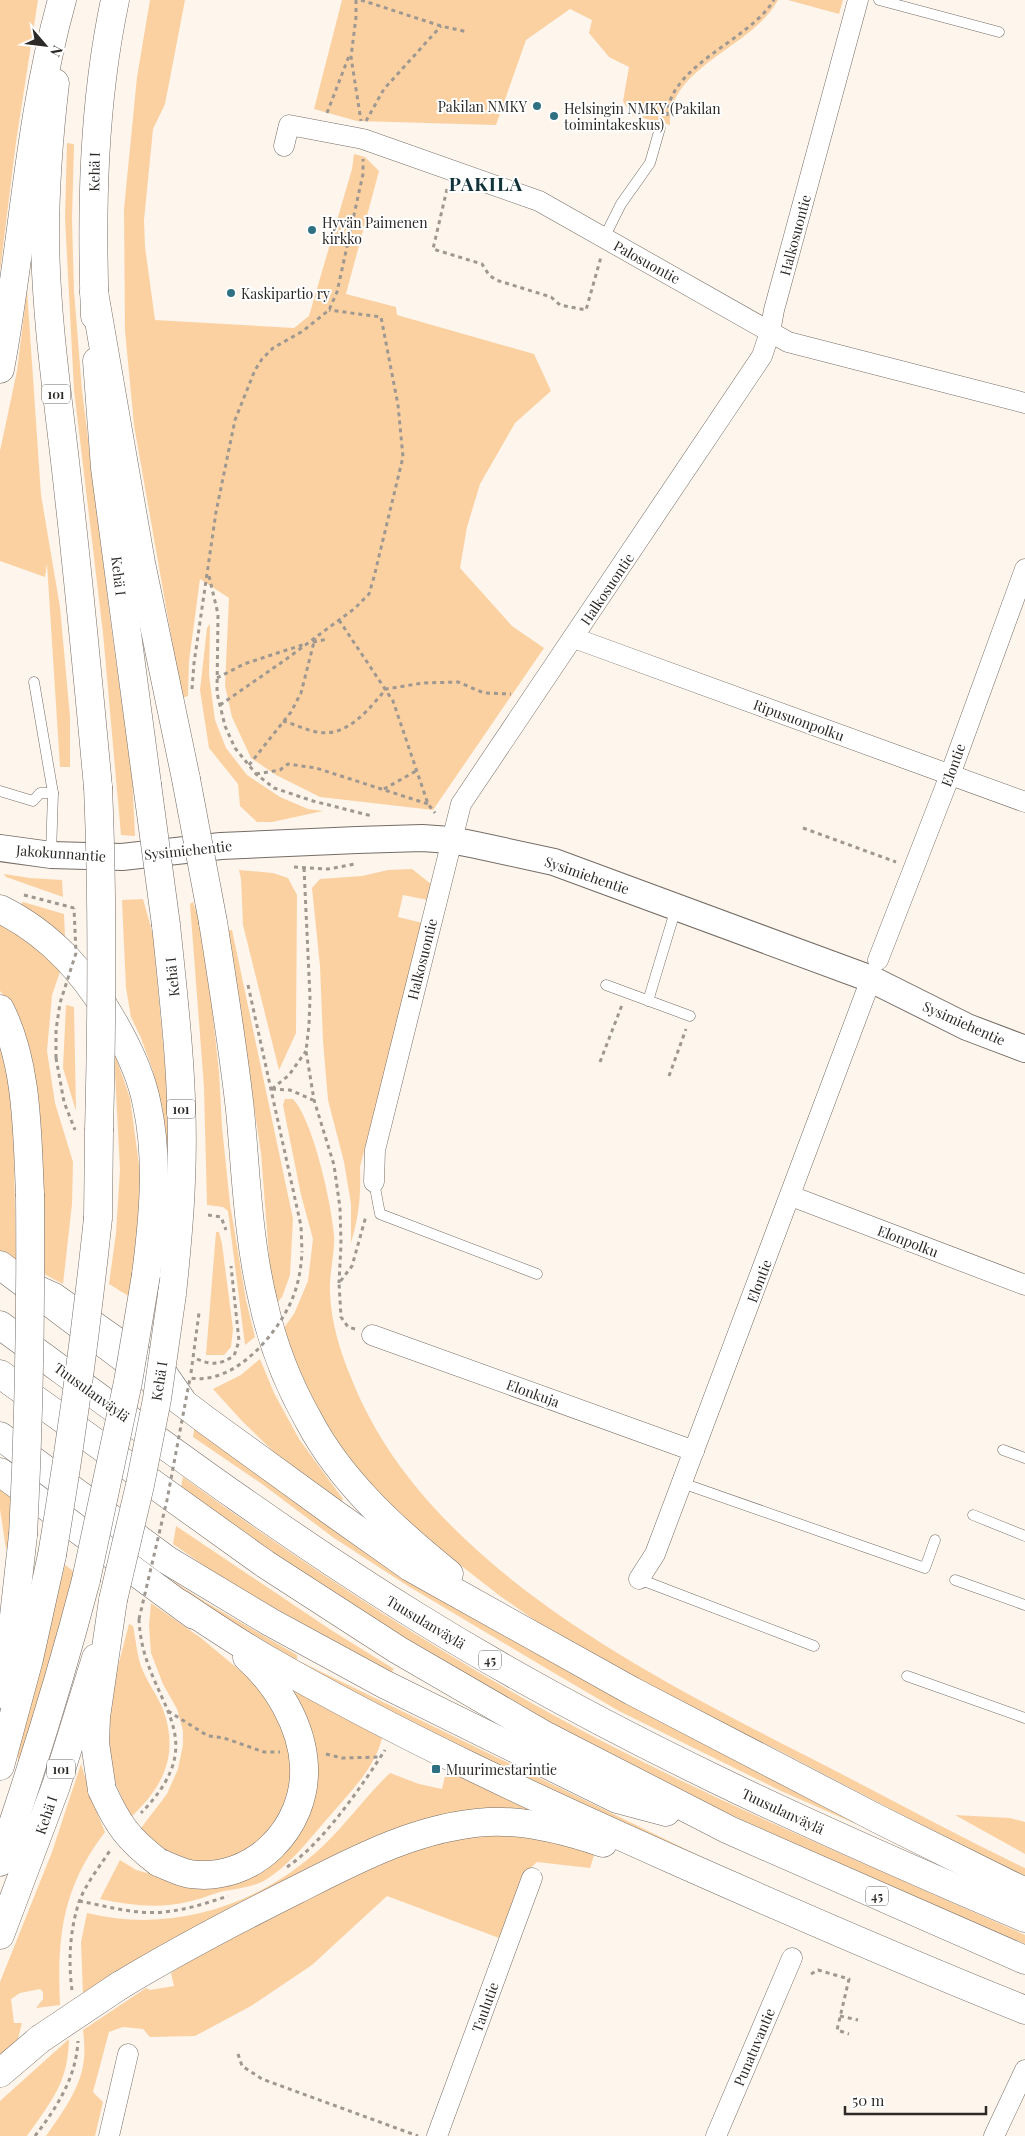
<svg xmlns="http://www.w3.org/2000/svg" width="1025" height="2136" viewBox="0 0 1025 2136" font-family="'Playfair Display',serif">
	<rect width="100%" height="100%" fill="#fef5ec"/>
	<g fill="#fcd1a2">
		<polygon points="0,0 38,0 16,142 0,271"/>
		<polygon points="150,0 185,0 165,104 153,129 144,220 145,247 155,320 294,328 309,316 352,169 354,154 365,157 379,171 346,294 396,307 397,315 534,354 551,391 515,423 480,484 467,527 460,568 512,626 544,648 433,810 320,797 276,775 251,758 232,717 225,686 229,598 200,579 189,661 188,696 182,698 134,425 125,331 124,209 137,77"/>
		<path d="M342,0H778C752,48 668,66 670,125L631,115L623,101L629,67L609,57L589,33L592,20L570,9L526,40L496,125L357,121L314,109Z"/>
		<polygon points="788,0 843,0 839,14"/>
		<polygon points="67,143 74,144 72,219 74,291 82,390 112,633 132,775 135,836 121,835 103,633 74,390 65,218"/>
		<polygon points="27,290 41,495 60,607 70,717 70,767 60,767 47,564 45,577 0,561 0,451 17,371"/>
		<polygon points="210,624 209,675 215,720 226,748 247,775 280,797 308,809 323,811 272,822 257,822 240,806 238,784 209,748 200,690 207,628"/>
		<path d="M412,869L431,884L428,900L403,895L398,917L423,923L360,1167C361,1196 359,1216 351,1243V1204L344,1162L328,1100L323,1041L320,966L312,888L320,879L362,876L388,870Z"/>
		<polygon points="239,870 273,873 288,878 297,895 296,1033 279,1070 243,925 241,879"/>
		<polygon points="4,874 30,878 62,880 63,897 6,877"/>
		<polygon points="143,899 153,935 169,1109 166,1201 164,1128 162,1109 153,1071 141,1038 131,1017 126,988 122,900"/>
		<polygon points="23,902 64,914 65,937 19,906"/>
		<polygon points="193,902 204,935 219,1072 222,1127 230,1204 246,1300 255,1337 245,1345 228,1211 223,1207 207,1205 204,1087 190,904"/>
		<polygon points="0,917 62,966 52,995 47,1051 55,1103 73,1162 72,1204 63,1284 44,1274 11,1006 0,991"/>
		<polygon points="227,930 232,930 293,1219 290,1275 282,1297 277,1303 270,1269 261,1153"/>
		<polygon points="66,1005 74,1007 76,1111 63,1068"/>
		<polygon points="0,1038 13,1107 16,1261 0,1252"/>
		<polygon points="114,1052 130,1098 141,1180 139,1232 130,1297 109,1284 116,1233 120,1170"/>
		<path d="M285,1099H293C313,1120 332,1205 334,1235C335,1254 329,1273 330,1292C331,1323 340,1351 352,1380C427,1568 656,1679 826,1766C892,1800 958,1836 1025,1868V1877L988,1860L778,1750L680,1704L560,1638L500,1596L422,1535L371,1485L347,1456L313,1402L296,1365L283,1329L294,1314L308,1281L313,1239L301,1195L283,1105Z"/>
		<polygon points="216,1232 219,1232 222,1244 233,1329 231,1347 224,1355 206,1355"/>
		<polygon points="260,1359 274,1393 299,1439 343,1499 340,1503 279,1457 242,1421 213,1389 241,1375"/>
		<polygon points="196,1418 476,1617 555,1664 624,1702 856,1820 854,1823 781,1791 619,1711 549,1670 408,1586 334,1538 262,1484 193,1437"/>
		<path d="M183,1477C303,1564 428,1646 557,1717C708,1800 868,1864 1025,1935V1944C893,1887 761,1832 633,1767C477,1686 323,1593 181,1487Z"/>
		<polygon points="0,1486 11,1493 8,1549 6,1549 0,1509"/>
		<polygon points="176,1526 331,1630 394,1669 391,1673 225,1580 173,1544"/>
		<polygon points="65,1565 77,1574 18,1769 18,1753"/>
		<polygon points="162,1574 207,1603 297,1655 297,1660 714,1863 386,1717 159,1580"/>
		<polygon points="151,1603 201,1638 256,1684 273,1703 295,1761 284,1811 250,1850 215,1862 196,1862 167,1855 141,1828 167,1794 178,1769 183,1745 183,1731 177,1709 163,1684 151,1653 149,1626"/>
		<path d="M129,1624L133,1626C136,1640 137,1658 143,1671C149,1685 159,1698 164,1712C179,1757 162,1788 130,1818L112,1774L104,1732L109,1701Z"/>
		<path d="M281,1678L352,1718L382,1738C375,1767 353,1789 334,1811C314,1833 295,1860 270,1877C256,1887 240,1888 224,1891C211,1894 199,1900 187,1902C158,1909 129,1905 100,1899L120,1860L136,1870L195,1886L305,1815Z"/>
		<path d="M81,1764L93,1803L105,1832C62,1888 57,1937 60,2005L36,2008L43,1999V1992L40,1989L20,1993L11,1999L14,2023H22L16,2046L0,2060V1982L52,1852Z"/>
		<path d="M446,1772L506,1793L557,1817L488,1812L83,1995L81,1942L87,1913C172,1934 259,1906 323,1846C347,1823 366,1796 390,1773L419,1784L442,1789Z"/>
		<polygon points="955,1815 1010,1818 1025,1822 1025,1854"/>
		<path d="M487,1833L522,1836L595,1852L590,1868L537,1862L526,1872L499,1938L387,1896L312,1965L251,2006L195,2036L150,2037L143,2029L123,2027L109,2032L93,2092L103,2102L95,2136H46C62,2113 82,2087 84,2058C85,2049 84,2039 83,2030L146,1988L150,1990L174,1986L171,1973L208,1947L276,1912L391,1858L427,1844Z"/>
		<path d="M69,2039C68,2084 51,2101 27,2136H0V2101Z"/>
	</g>
	<g fill="none" stroke-linecap="round" stroke-linejoin="round">
		<defs>
			<g id="service">
				<polyline points="879,0 999,32"/>
				<polyline points="604,238 621,204 650,163 660,128"/>
				<polyline points="34,682 53,793 51,854"/>
				<polyline points="0,791 33,801 40,793 53,793"/>
				<polyline points="606,985 690,1016"/>
				<polyline points="648,1001 676,908"/>
				<polyline points="374,1182 380,1214 537,1274"/>
				<polyline points="38,1280 58,1289 171,1369 189,1395"/>
				<polyline points="1003,1450 1025,1458"/>
				<polyline points="682,1483 925,1568 935,1540"/>
				<polyline points="973,1515 1025,1536"/>
				<polyline points="639,1579 814,1646"/>
				<polyline points="955,1580 1025,1605"/>
				<polyline points="907,1676 1025,1718"/>
			</g>
			<g id="minor">
				<polyline points="284,146 289,125 363,139 539,201 788,342 1025,403"/>
				<polyline points="574,638 1025,802"/>
				<polyline points="878,960 950,775 1025,569"/>
				<polyline points="374,1182 375,1150 461,804 762,356 770,332 774,310 858,0"/>
				<polyline points="791,1196 1025,1285"/>
				<polyline points="372,1335 694,1451"/>
				<polyline points="639,1579 655,1554 871,979"/>
				<polyline points="109,2136 128,2054"/>
				<polyline points="437,2136 532,1878"/>
				<polyline points="716,2136 792,1958"/>
				<polyline points="994,2136 1025,2070"/>
			</g>
			<polyline id="tertiary" points="0,848 51,855 122,857 221,846 357,840 422,838 451,840 476,845 554,862 871,979 967,1027 1025,1049"/>
			<g id="trunk">
				<path d="M55,83C49,134 45,186 45,238C46,325 60,411 69,497C80,594 89,690 98,787"/>
				<path d="M95,316C91,210 93,104 115,0"/>
				<polyline points="97,361 105,468 147,784"/>
				<path d="M166,925C175,1010 185,1095 181,1180C180,1218 176,1256 172,1294"/>
				<polyline points="98,1218 99,1131"/>
				<polyline points="0,1766 29,1659 52,1555"/>
				<polyline points="0,1935 56,1786 96,1658"/>
			</g>
			<g id="motorway">
				<polyline points="94,292 141,563 186,779"/>
				<path d="M0,369C23,247 28,121 62,0"/>
				<path d="M0,909C52,935 87,975 115,1025C129,1050 142,1077 147,1105C159,1160 153,1220 146,1275"/>
				<path d="M213,922C223,985 233,1047 240,1110C246,1173 248,1239 263,1301C272,1343 288,1384 309,1421C341,1482 396,1531 449,1574"/>
				<path d="M0,1009C28,1064 27,1133 30,1194"/>
				<polyline points="0,1265 207,1421 335,1514 410,1567 632,1691 878,1819 1025,1892"/>
				<path d="M0,1325C137,1425 272,1527 416,1616C609,1736 816,1829 1025,1918"/>
				<polyline points="0,1374 265,1564 398,1650 546,1736 729,1830 1025,1960"/>
				<polyline points="0,1436 167,1560 270,1622 384,1684 617,1799 666,1812"/>
				<polyline points="0,1472 194,1615"/>
				<path d="M180,1604C209,1623 238,1643 268,1660C400,1736 539,1800 678,1862C793,1913 908,1963 1025,2010"/>
				<polyline points="0,1694 12,1634 23,1535"/>
				<polyline points="102,1790 95,1743 96,1717 113,1600"/>
				<path d="M0,1862C32,1769 61,1676 86,1580"/>
				<path d="M158,1862C168,1866 179,1872 190,1874C253,1883 307,1828 304,1766C302,1725 277,1684 247,1657"/>
				<path d="M119,1986C177,1951 236,1920 296,1890C357,1859 419,1826 488,1822C525,1820 568,1831 603,1843"/>
				<polyline points="0,2073 40,2039"/>
			</g>
		</defs>
		<use href="#service" stroke="#756d66" stroke-width="11"/>
		<use href="#minor" stroke="#756d66" stroke-width="21"/>
		<use href="#tertiary" stroke="#756d66" stroke-width="28"/>
		<use href="#trunk" stroke="#756d66" stroke-width="29"/>
		<use href="#motorway" stroke="#756d66" stroke-width="29"/>
		<g stroke="#9e9891" stroke-width="3" stroke-dasharray="4 4" stroke-linecap="butt">
			<polyline points="356,0 356,17 351,57 361,121"/>
			<polyline points="361,0 441,26 468,32"/>
			<polyline points="327,113 349,56"/>
			<path d="M667,116C669,65 749,41 774,0"/>
			<polyline points="366,121 384,89 441,26"/>
			<polyline points="447,189 433,249 482,264 489,275 496,280 551,297 560,305 586,310 601,257"/>
			<polyline points="209,576 218,614 217,693 225,726 235,748 256,774 274,788 313,801 372,816"/>
			<polyline points="339,620 393,701 428,804 435,813"/>
			<polyline points="313,642 328,639"/>
			<polyline points="217,678 244,664 305,644"/>
			<polyline points="192,689 194,663 216,512 235,420 255,370 262,359 273,348 303,331 329,310 337,292 363,174 363,159"/>
			<polyline points="220,705 285,660 354,609 369,594 374,577 403,457 398,405 381,317 329,310"/>
			<path d="M283,721C294,724 306,730 317,732C347,738 369,709 386,689L423,683L458,682L484,693L511,694"/>
			<polyline points="249,765 291,712 301,693 315,638"/>
			<polyline points="256,774 280,770 288,764 316,768 428,804"/>
			<polyline points="384,789 416,771"/>
			<polyline points="803,828 896,862"/>
			<polyline points="294,867 328,869 355,864"/>
			<polyline points="304,868 310,997 309,1025 306,1051 314,1100 334,1165 340,1208 341,1244 339,1283"/>
			<polyline points="24,895 74,908"/>
			<polyline points="248,985 301,1226 302,1252"/>
			<polyline points="56,1058 64,1102 75,1130"/>
			<polyline points="600,1062 622,1005"/>
			<polyline points="669,1076 686,1029"/>
			<polyline points="272,1089 289,1075 306,1051"/>
			<polyline points="272,1089 290,1090 313,1100"/>
			<polyline points="208,1215 221,1217 226,1230"/>
			<polyline points="355,1329 348,1327 341,1317 339,1283 352,1266 366,1216"/>
			<path d="M197,1359C213,1366 220,1364 234,1356L239,1341L231,1266"/>
			<polyline points="191,1373 199,1313"/>
			<path d="M139,1619C142,1703 219,1733 141,1813"/>
			<polyline points="168,1711 208,1736 224,1738 264,1752 280,1752"/>
			<polyline points="326,1754 342,1758 380,1757"/>
			<path d="M287,1867C323,1843 362,1786 385,1750"/>
			<path d="M79,1901C106,1906 136,1915 164,1912C186,1910 207,1903 228,1896"/>
			<polyline points="811,1974 818,1970 849,1979 837,2030 849,2034"/>
			<path d="M72,1990C68,1961 70,1930 79,1902C86,1883 101,1865 111,1849"/>
			<polyline points="840,2016 858,2020"/>
			<polyline points="238,2054 242,2066 262,2079 418,2136"/>
			<path d="M35,2136C57,2107 76,2078 78,2041"/>
		</g>
		<use href="#service" stroke="#fff" stroke-width="10"/>
		<use href="#minor" stroke="#fff" stroke-width="20"/>
		<use href="#tertiary" stroke="#fff" stroke-width="26"/>
		<use href="#trunk" stroke="#fff" stroke-width="28"/>
		<use href="#motorway" stroke="#fff" stroke-width="28"/>
		<defs>
			<g id="trunk-bridge">
				<polyline points="147,784 166,925"/>
				<path d="M98,787C103,902 102,1016 99,1131"/>
				<path d="M52,1555C71,1443 86,1331 98,1218"/>
				<polyline points="113,1600 140,1485 157,1399 172,1294"/>
			</g>
			<g id="motorway-bridge">
				<polyline points="186,779 213,922"/>
				<path d="M23,1535C29,1421 31,1307 30,1194"/>
				<polyline points="86,1580 128,1382 146,1275"/>
				<path d="M102,1790C118,1825 128,1839 158,1862"/>
				<polyline points="40,2039 119,1986"/>
			</g>
		</defs>
		<use href="#trunk-bridge" stroke="#756d66" stroke-width="29" stroke-linecap="butt"/>
		<use href="#motorway-bridge" stroke="#756d66" stroke-width="29" stroke-linecap="butt"/>
		<g stroke="#9e9891" stroke-width="3" stroke-dasharray="4 4" stroke-linecap="butt">
			<polyline points="56,1058 56,1030 60,1003 76,953 74,908"/>
			<path d="M139,1619L167,1500L190,1378C233,1385 273,1339 290,1304C298,1287 301,1270 302,1252"/>
		</g>
		<use href="#trunk-bridge" stroke="#fff" stroke-width="28"/>
		<use href="#motorway-bridge" stroke="#fff" stroke-width="28"/>
	</g>
	<g fill="#2f7183" stroke="#fff" stroke-width="2">
		<circle cx="537" cy="106" r="5"/>
		<circle cx="554" cy="116" r="5"/>
		<circle cx="312" cy="230" r="5"/>
		<circle cx="231" cy="293" r="5"/>
		<rect x="431" y="1764" width="10" height="10" rx="2.5"/>
	</g>
	<g text-anchor="middle" dominant-baseline="central" stroke-width="4" stroke-linejoin="round" paint-order="stroke">
		<g fill="#fff" stroke="#6b6967" stroke-width="1">
			<rect x="42" y="384.5" width="28" height="19" rx="4"/>
			<rect x="167" y="1099.5" width="28" height="19" rx="4"/>
			<rect x="479" y="1650.5" width="22" height="19" rx="4"/>
			<rect x="47" y="1759.5" width="28" height="19" rx="4"/>
			<rect x="866" y="1886.5" width="22" height="19" rx="4"/>
		</g>
		<g font-size="12" font-weight="bold" fill="#2c2926">
			<text x="56" y="394">101</text>
			<text x="181" y="1109">101</text>
			<text x="490" y="1660">45</text>
			<text x="61" y="1769">101</text>
			<text x="877" y="1896">45</text>
		</g>
		<g font-size="14" fill="#2c2926" stroke="#fff" text-anchor="start">
			<text x="527" y="106" text-anchor="end">Pakilan NMKY</text>
			<text x="564" y="108">Helsingin NMKY (Pakilan<tspan x="564" dy="16">toimintakeskus)</tspan></text>
			<text x="322" y="222">Hyvän Paimenen<tspan x="322" dy="16">kirkko</tspan></text>
			<text x="241" y="293">Kaskipartio ry</text>
			<text x="446" y="1769">Muurimestarintie</text>
		</g>
		<g font-size="14" fill="#2c2926" stroke="#fff">
			<text transform="translate(94 172) rotate(-89)">Kehä I</text>
			<text transform="translate(795 235) rotate(-75)">Halkosuontie</text>
			<text transform="translate(647 262) rotate(29)">Palosuontie</text>
			<text transform="translate(119 576) rotate(83)">Kehä I</text>
			<text transform="translate(607 589) rotate(-56)">Halkosuontie</text>
			<text transform="translate(799 720) rotate(20)">Ripusuonpolku</text>
			<text transform="translate(953 765) rotate(-70)">Elontie</text>
			<text transform="translate(188 850) rotate(-6)">Sysimiehentie</text>
			<text transform="translate(61 853) rotate(4)">Jakokunnantie</text>
			<text transform="translate(587 875) rotate(19)">Sysimiehentie</text>
			<text transform="translate(422 959) rotate(-76)">Halkosuontie</text>
			<text transform="translate(172 977) rotate(-96)">Kehä I</text>
			<text transform="translate(964 1023) rotate(24)">Sysimiehentie</text>
			<text transform="translate(908 1241) rotate(21)">Elonpolku</text>
			<text transform="translate(759 1281) rotate(-69)">Elontie</text>
			<text transform="translate(159 1381) rotate(-81)">Kehä I</text>
			<text transform="translate(92 1392) rotate(36)">Tuusulanväylä</text>
			<text transform="translate(533 1393) rotate(20)">Elonkuja</text>
			<text transform="translate(426 1622) rotate(31)">Tuusulanväylä</text>
			<text transform="translate(783 1811) rotate(25)">Tuusulanväylä</text>
			<text transform="translate(46 1815) rotate(-71)">Kehä I</text>
			<text transform="translate(485 2007) rotate(-70)">Taulutie</text>
			<text transform="translate(754 2047) rotate(-67)">Punatuvantie</text>
		</g>
		<g font-size="19" font-weight="bold" letter-spacing="1" fill="#12323a" stroke="#fff">
			<text x="486" y="183">PAKILA</text>
		</g>
	</g>
	<g transform="translate(45 45) rotate(118)" stroke="#ffffff" stroke-width="4" paint-order="stroke">
	<path d="M0-4L9 19L0 12L-9 19Z" fill="#2c2926"/>
	<text y="-8" font-size="14" font-weight="bold" text-anchor="middle" fill="#2c2926">N</text>
	</g>
	<path d="M845 2106v8h141v-8" fill="none" stroke="#2c2926" stroke-width="2.5"/>
	<text x="852" y="2106" font-size="15" fill="#2c2926" stroke="#ffffff" stroke-width="4" paint-order="stroke">50 m</text>
</svg>
